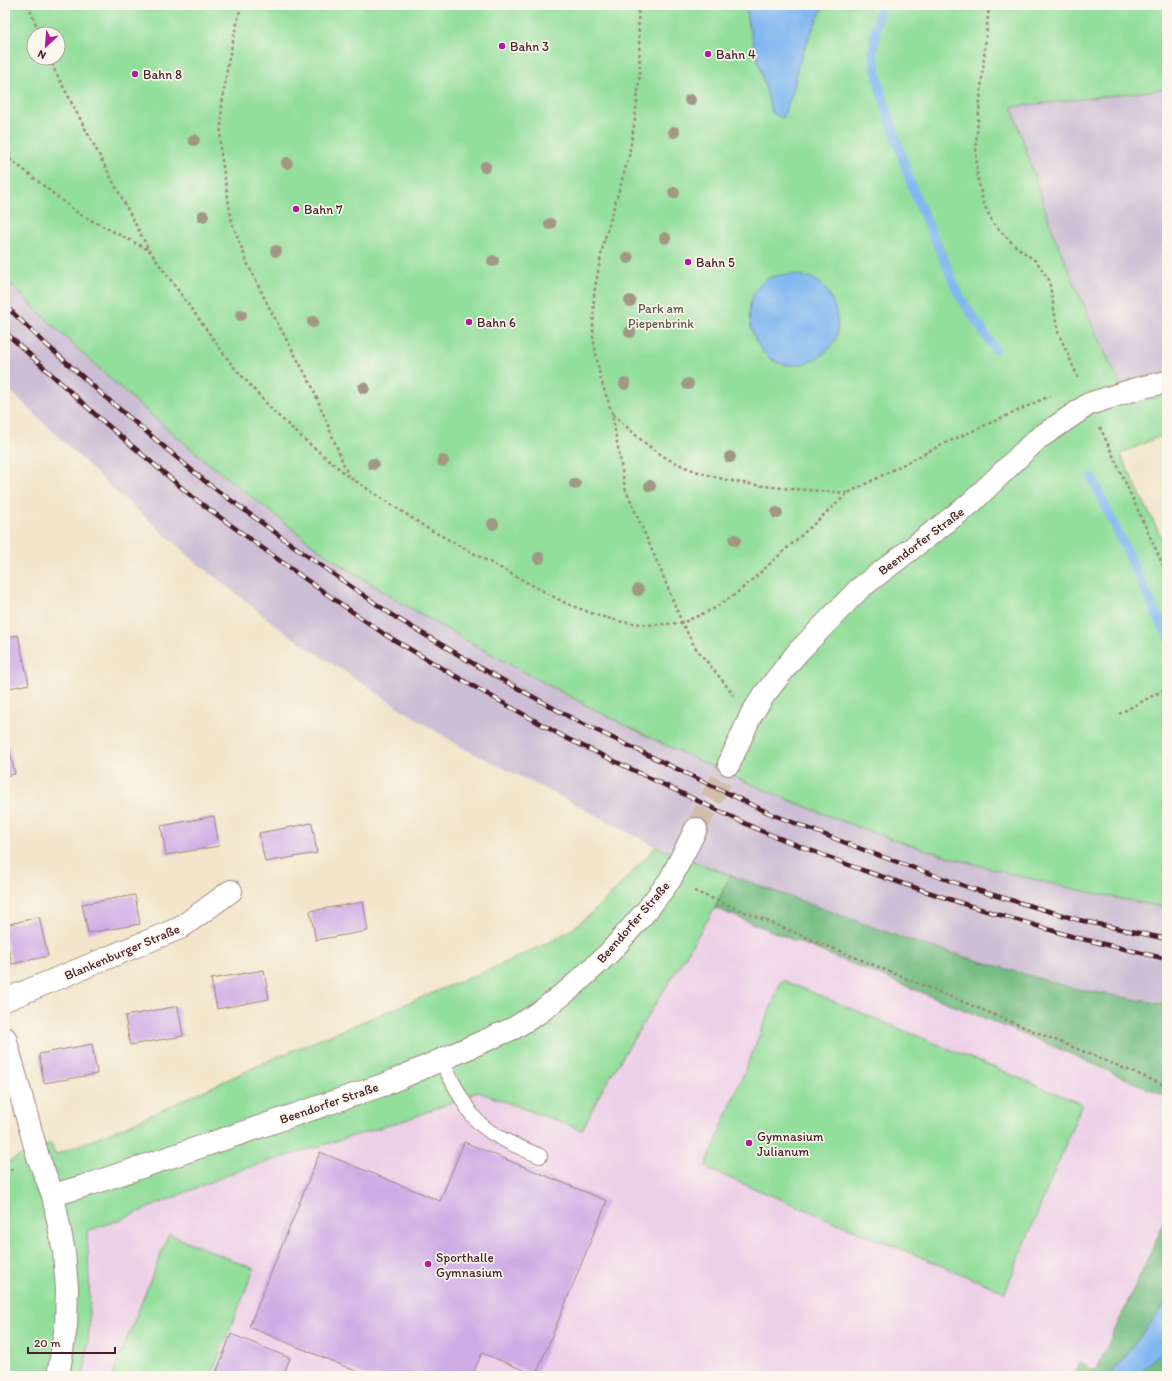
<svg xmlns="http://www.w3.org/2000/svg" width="1172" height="1381" viewBox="0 0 1172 1381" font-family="Itim,sans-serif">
	<rect width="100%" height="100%" fill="#fbf7ec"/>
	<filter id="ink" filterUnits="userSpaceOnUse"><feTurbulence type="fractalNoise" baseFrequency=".025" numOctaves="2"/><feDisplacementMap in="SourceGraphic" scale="8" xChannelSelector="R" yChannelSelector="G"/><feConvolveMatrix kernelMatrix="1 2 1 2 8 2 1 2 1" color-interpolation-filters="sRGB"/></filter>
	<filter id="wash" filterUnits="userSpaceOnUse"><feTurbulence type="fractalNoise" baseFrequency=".012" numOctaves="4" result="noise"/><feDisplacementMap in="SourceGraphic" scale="16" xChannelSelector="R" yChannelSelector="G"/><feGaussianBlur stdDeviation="0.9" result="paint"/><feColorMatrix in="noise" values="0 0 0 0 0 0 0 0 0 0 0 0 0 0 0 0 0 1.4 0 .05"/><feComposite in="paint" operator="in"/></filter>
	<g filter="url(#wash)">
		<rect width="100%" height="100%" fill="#f2e5ca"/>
		<polygon fill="#edd0e8" points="715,908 1055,1047 1167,1097 1167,1129 1163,1136 1167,1138 1167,1216 1096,1371 1079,1364 1073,1376 83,1376 86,1360 90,1319 87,1231 122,1219 237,1171 406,1120 479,1092 582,1130 602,1090"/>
		<g fill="#ccbed4">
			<polygon points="1167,89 1167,384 1128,400 1088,315 1053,233 1011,107"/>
			<polygon points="5,279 39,312 151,415 243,492 342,566 435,622 512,666 600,713 691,757 784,798 885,837 995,870 1094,894 1167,908 1167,1005 1072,988 914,942 730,875 656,847 575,804 461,747 392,703 283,631 197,563 112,488 5,386"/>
		</g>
		<g fill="#92de9b" stroke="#6e7e63" fill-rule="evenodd">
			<path d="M5,5H1167V89L1012,107L1053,233L1088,315L1127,400L1167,384V433L1120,454L1167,549V908C1072,890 978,868 886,837C867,831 848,823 829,816C733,779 639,734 548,685C479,648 409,609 344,567C321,552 300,535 279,518C182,446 91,364 5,279ZM34,34H58V58H34Z"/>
			<path d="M656,847L730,875L715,908L602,1090L582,1130L478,1092L406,1120L237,1171L122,1219L87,1231C89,1279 93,1328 83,1376H5V1163L51,1143L55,1155L131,1124L277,1057L488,970L552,941L575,927L601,905Z"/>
			<polygon points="782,980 1082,1104 1005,1292 705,1168"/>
			<polygon points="169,1234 254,1269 211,1376 112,1376"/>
		</g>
		<g fill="#75bd83" stroke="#606e57">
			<polygon points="730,875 914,942 1072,988 1167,1005 1167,1097 1055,1047 715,908"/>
			<polygon points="1167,1216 1167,1376 1073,1376 1079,1363 1096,1371"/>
		</g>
		<g fill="#81b7f0" stroke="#666b8e">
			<polygon points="747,5 824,5 809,37 798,66 793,92 787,106 783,118 772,113 747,19"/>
			<path d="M794,274C803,276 812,277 820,283C833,293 843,326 834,342C827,354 810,364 796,365C787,366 775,363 768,357C750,341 742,306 758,288C761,285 764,280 767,279C774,275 785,275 794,274Z"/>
			<polygon points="1167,1301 1167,1349 1150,1362 1136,1376 1110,1376"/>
		</g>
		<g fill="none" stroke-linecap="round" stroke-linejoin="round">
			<g stroke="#81b7f0" stroke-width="9">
				<polyline points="881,5 877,20 873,52 880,89 913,190 960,297 995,349"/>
				<polyline points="1092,478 1167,636"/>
			</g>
		</g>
		<g id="blocks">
			<g fill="#cdace5">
				<polygon points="18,635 29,684 5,689 5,638"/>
				<polygon points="5,731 15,774 5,776"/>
				<polygon points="214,816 219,846 166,855 161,826"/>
				<polygon points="312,823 317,853 265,862 259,833"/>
				<polygon points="135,895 140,924 88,933 82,904"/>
				<polygon points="363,902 368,931 316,940 310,911"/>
				<polygon points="39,917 48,956 12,964 5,935 5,925"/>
				<polygon points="264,970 269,999 217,1009 211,979"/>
				<polygon points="178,1006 183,1036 130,1045 125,1016"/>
				<polygon points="92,1044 97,1074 44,1083 39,1054"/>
				<polygon points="464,1142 607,1201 536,1375 482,1353 472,1376 368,1376 249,1327 320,1152 440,1201"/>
				<polygon points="231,1334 290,1358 283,1376 215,1376"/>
			</g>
		</g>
	</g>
	<g filter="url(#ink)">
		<use href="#blocks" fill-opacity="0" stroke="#9e827a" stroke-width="1"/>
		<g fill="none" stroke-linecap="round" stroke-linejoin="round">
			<polyline stroke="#d0bdaa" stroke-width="22" stroke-dasharray="22 11" stroke-linecap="butt" points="696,829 729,764"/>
			<defs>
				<path id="service" d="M441,1061C451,1078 460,1098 472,1115C488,1136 517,1146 540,1156"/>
				<g id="minor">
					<polyline points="729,764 751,715 764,695 797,653 859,589 971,503 1036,440 1089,404 1139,388 1167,382"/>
					<polyline points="5,1000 180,928 231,891"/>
					<polyline points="5,1038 38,1157 53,1195 64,1252 67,1288 66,1326 58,1376"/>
					<polyline points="53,1195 91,1184 386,1084 514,1028 540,1012 571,988 610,952 647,910 670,880 696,829"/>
				</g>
			</defs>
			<use href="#service" stroke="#9e827a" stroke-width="16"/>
			<use href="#minor" stroke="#9e827a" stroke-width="24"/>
			<g stroke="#9e827a" stroke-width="2.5" stroke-dasharray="3 3" stroke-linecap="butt">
				<polyline points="28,5 40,34"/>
				<polyline points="241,5 228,63 222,105 220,148 232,223 249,267 272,313 312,386 348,475"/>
				<polyline points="638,5 640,73 635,119 629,156 603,245 594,293 593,337 600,377 612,413 625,488 661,571 682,623 695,647 734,695"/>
				<polyline points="989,5 976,142 977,175 983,202 993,223 1014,245 1037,262 1049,280 1058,332 1079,380"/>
				<polyline points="50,58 55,71 149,250 232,365 275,413 313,447 348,476 427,528 565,603 596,615 623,622 650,625 682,623 713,609 734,595 751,581 848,493 937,447 1050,396"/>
				<polyline points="5,155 79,214 149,250"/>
				<path d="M613,414C631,431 648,448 670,460C724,488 789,488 847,493"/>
				<polyline points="1100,427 1167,574"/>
				<polyline points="1119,714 1167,688"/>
				<polyline points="694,891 1167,1086"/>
				<polyline points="5,1173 15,1168"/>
			</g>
			<use href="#service" stroke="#fff" stroke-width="14"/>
			<use href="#minor" stroke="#fff" stroke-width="22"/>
			<defs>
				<g id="rail">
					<polyline points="5,305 40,339 111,402 207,483 313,560 395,617 474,664 575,720 769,813 869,852 973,889 1079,920 1167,939"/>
					<polyline points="5,332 98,417 195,499 301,576 384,634 464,681 566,738 761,831 862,870 967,905 1074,937 1167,959"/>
				</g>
			</defs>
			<use href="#rail" stroke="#4a1f2b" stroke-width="4.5"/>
			<use href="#rail" stroke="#fbf7ec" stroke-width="3" stroke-dasharray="9" stroke-linecap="butt"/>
		</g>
		<g fill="#a29785">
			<circle cx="690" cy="100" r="6"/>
			<circle cx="674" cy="132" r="6"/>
			<circle cx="194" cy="140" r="6"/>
			<circle cx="287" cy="163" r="6"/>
			<circle cx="485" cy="167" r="6"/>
			<circle cx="674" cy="193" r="6"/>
			<circle cx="203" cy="216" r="6"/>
			<circle cx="550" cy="224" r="6"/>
			<circle cx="665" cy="238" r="6"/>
			<circle cx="276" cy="251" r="6"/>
			<circle cx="628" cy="258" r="6"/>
			<circle cx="493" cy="261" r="6"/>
			<circle cx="630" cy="301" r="6"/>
			<circle cx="241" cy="315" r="6"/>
			<circle cx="313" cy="322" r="6"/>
			<circle cx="630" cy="332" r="6"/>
			<circle cx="625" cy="384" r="6"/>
			<circle cx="688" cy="384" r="6"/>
			<circle cx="364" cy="388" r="6"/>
			<circle cx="730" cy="457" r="6"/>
			<circle cx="443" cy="461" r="6"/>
			<circle cx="373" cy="464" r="6"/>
			<circle cx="575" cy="484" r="6"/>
			<circle cx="650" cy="486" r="6"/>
			<circle cx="777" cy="513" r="6"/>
			<circle cx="493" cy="524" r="6"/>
			<circle cx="735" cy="540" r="6"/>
			<circle cx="539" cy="558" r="6"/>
			<circle cx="638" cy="590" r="6"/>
		</g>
	</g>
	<g fill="#b5179e" stroke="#fbf7ec" stroke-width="1.5">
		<circle cx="502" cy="46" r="4"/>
		<circle cx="708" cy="54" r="4"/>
		<circle cx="135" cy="74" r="4"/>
		<circle cx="296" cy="209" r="4"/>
		<circle cx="688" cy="262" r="4"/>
		<circle cx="469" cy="322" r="4"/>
		<circle cx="749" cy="1143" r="4"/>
		<circle cx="428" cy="1264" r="4"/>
	</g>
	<g text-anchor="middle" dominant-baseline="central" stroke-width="3.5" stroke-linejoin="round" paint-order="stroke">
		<g font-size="13" fill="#4a1f2b" stroke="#fbf7ec" text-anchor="start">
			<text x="510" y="46">Bahn 3</text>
			<text x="716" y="54">Bahn 4</text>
			<text x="143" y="74">Bahn 8</text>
			<text x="304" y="209">Bahn 7</text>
			<text x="696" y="262">Bahn 5</text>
			<text x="477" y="322">Bahn 6</text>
			<text x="757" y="1136">Gymnasium<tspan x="757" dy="15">Julianum</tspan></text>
			<text x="436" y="1257">Sporthalle<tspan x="436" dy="15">Gymnasium</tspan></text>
		</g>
		<g font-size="13" fill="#60584d" stroke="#fbf7ec">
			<text x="661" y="308">Park am<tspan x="661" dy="15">Piepenbrink</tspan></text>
		</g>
		<g font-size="13" fill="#4a1f2b" stroke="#fbf7ec">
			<text transform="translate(921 541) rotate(-37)">Beendorfer Straße</text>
			<text transform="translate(633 922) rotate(-49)">Beendorfer Straße</text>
			<text transform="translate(122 952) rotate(-23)">Blankenburger Straße</text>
			<text transform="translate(329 1103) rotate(-19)">Beendorfer Straße</text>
		</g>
	</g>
	<rect width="1172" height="1381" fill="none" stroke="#fbf7ec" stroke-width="20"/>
	<g transform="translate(46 46) rotate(206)"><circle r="19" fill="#fbf7ec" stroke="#b4a19f"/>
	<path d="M0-3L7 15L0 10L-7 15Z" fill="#b5179e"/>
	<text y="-6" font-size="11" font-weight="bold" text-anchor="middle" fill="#4a1f2b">N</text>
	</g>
	<path d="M28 1347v6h87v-6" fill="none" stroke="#4a1f2b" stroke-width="2"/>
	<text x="34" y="1347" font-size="12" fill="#4a1f2b" stroke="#fbf7ec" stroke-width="3" paint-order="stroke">20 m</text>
</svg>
